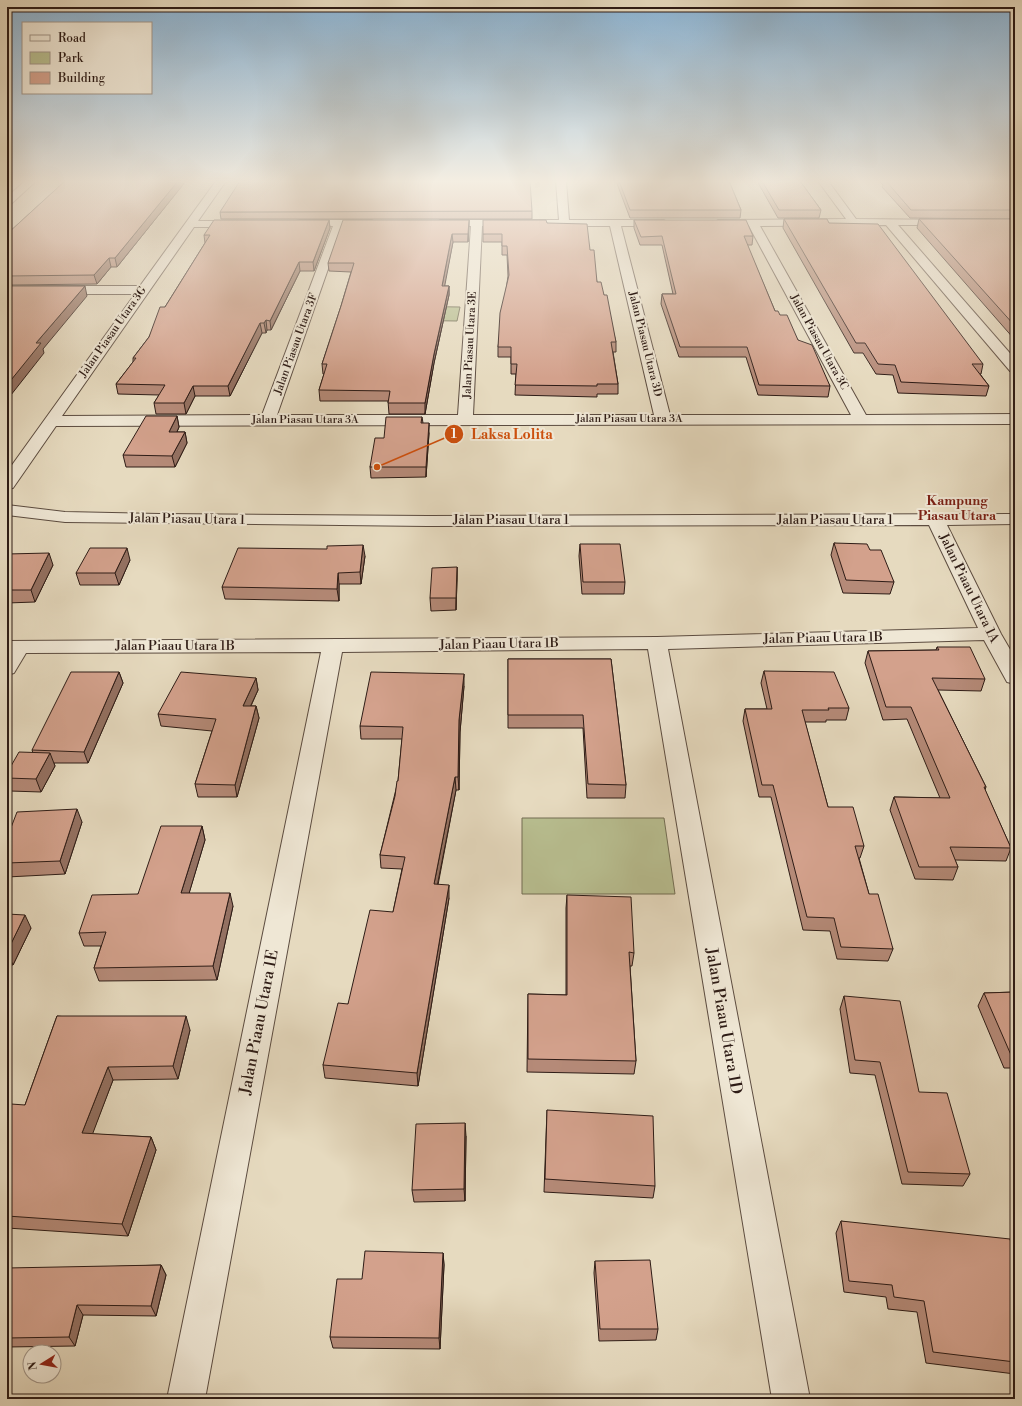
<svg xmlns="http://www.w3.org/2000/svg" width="1022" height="1406" viewBox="0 0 1022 1406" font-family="'Libre Bodoni',serif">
	<rect width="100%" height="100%" fill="#e6dabf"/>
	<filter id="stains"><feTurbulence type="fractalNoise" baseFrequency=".005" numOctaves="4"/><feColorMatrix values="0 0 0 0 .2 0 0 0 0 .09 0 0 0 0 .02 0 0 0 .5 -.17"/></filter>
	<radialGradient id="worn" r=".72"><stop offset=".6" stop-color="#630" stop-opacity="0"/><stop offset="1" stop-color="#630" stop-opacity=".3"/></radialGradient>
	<g fill="#b8be90" stroke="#736d53">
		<polygon points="393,306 460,307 457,321 389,320"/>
		<polygon points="522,818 664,818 675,894 522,894"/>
	</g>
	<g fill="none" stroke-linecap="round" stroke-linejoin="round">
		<defs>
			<g id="minor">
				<polygon points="25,181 36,181 11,204 7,205 7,197"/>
				<path d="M216,181H226L198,221H242L247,224L242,227H194L62,416L262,415L333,226L296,225L295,223L296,221L300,220H372L377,223L372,226H343L277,415H458L471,226H440L435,223L440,220H559L556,181H566L569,220H664L669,223L664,226H621L670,415H851L749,226H718L713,223L718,220L846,219L818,181H828L856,219L952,220L953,222L948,225H898L1015,359V372L1010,371L886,225L760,226L866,415L1015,414V424L56,426L13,488L7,489V472L135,294H7V286H140ZM482,226H610L654,415H473Z"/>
				<polygon points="7,505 65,512 159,514 428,516 1015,514 1015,524 947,525 1001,634 1015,658 1015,684 1007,682 984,640 668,649 810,1399 772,1399 648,649 342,652 205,1399 167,1399 321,652 26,653 14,673 7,675 7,641 657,637 978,628 929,525 428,526 65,522 7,515"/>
			</g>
		</defs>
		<use href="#minor" stroke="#5c4c40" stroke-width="2"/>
		<use href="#minor" fill="#efe7d5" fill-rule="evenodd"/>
	</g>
	<g fill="#b58a78" stroke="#2e1c16">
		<polygon points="65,181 186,181 117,267 111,267 97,284 7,285 7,234"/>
		<polygon points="616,181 729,181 741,210 740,218 630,218"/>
		<polygon points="757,181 800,181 821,210 819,218 778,218"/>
		<polygon points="879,181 1015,181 1015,340 917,228 919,219 1011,219 910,218 882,187 883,185"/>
		<polygon points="532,211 532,219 221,219 220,212"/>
		<polygon points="784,219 829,223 983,364 981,374 980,374 989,386 986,396 898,393 893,375 876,374 863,353 854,353 783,228"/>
		<polygon points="329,220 330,228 314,271 300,271 271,330 267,330 266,333 262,333 230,396 195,396 186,414 156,414 154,403 159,395 118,394 116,384 133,362 133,358 149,337 165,307 205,243 204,235"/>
		<polygon points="469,220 468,242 453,242 444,286 449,286 449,295 434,363 425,414 389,414 388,401 320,401 319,390 324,374 323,374 322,364 341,306 351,272 329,271 328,263"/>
		<polygon points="634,220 753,236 752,245 747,245 775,311 780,315 798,340 830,386 828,397 758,395 746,357 679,357 661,304 662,294 673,294 662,245 640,245 634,228"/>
		<polygon points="547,223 590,250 597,282 604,295 616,342 616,352 613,352 618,384 618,394 597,394 597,397 515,395 516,374 511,374 511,357 498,357 498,347 508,276 507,255 502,255 502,242 483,242 483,234"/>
		<polygon points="177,416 179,427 177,432 185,432 187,443 175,467 126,467 123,455"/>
		<polygon points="422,417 423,423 429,433 426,477 371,478 370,467 384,438"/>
		<polygon points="834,543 870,550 894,582 890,594 843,593 831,555"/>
		<polygon points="580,544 625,582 624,594 582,594 579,556"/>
		<polygon points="7,554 53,565 35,602 7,603"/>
		<polygon points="365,556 361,584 339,584 339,601 225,599 222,587"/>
		<polygon points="130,560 119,585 80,585 76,573"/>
		<polygon points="457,567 457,580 456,610 431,611 430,598"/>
		<polygon points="937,647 985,679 981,691 938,690 986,787 985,790 1011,848 1006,861 955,860 958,867 953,880 915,879 890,810 894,797 940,798 907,719 883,720 865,663 868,651 936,650"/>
		<polygon points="508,659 611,659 626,785 625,798 587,798 583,728 508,728"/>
		<polygon points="764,671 849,708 846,720 826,720 826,722 805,722 828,807 864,846 860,858 859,858 869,894 893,949 888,961 837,959 830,931 803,930 771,797 759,797 743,721 745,709 767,709 761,683"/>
		<polygon points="119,672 123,683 88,763 54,763 55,766 41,792 10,791 7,784 7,773 33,753 32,750"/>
		<polygon points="256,678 258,690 251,706 256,706 259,718 237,797 198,797 195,784 212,731 161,726 158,714"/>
		<polygon points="464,686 460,732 459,790 456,790 438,885 449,898 418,1086 325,1078 323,1065 348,1004 393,912 402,869 381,868 380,855 398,781 402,739 361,739 360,726"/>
		<polygon points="82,822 65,874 7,877 7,838"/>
		<polygon points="202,826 205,840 189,893 233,906 217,980 99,981 94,968 101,946 84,946 79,933 138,894"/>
		<polygon points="567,895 634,953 632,966 630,966 636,1061 634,1074 527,1072 528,994 566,995 566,908"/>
		<polygon points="7,914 31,928 13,965 7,965"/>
		<polygon points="1015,992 1015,1068 1004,1068 978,1006 984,993"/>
		<polygon points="844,996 970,1174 963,1186 902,1184 875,1075 850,1073 840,1009"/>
		<polygon points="57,1016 190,1030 178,1079 113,1080 92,1134 151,1137 156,1150 128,1236 7,1228 7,1114 25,1105"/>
		<polygon points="547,1110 655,1186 653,1198 544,1192"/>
		<polygon points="466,1136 465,1201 414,1202 412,1190"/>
		<polygon points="841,1221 1015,1260 1015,1374 926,1363 917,1312 888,1309 886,1297 844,1292 836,1233"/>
		<polygon points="443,1253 444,1265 440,1349 333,1348 330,1337 362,1279"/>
		<polygon points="595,1261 658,1329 656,1340 599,1341 594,1273"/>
		<polygon points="161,1265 166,1275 156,1316 83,1315 75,1346 7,1347 7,1270"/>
	</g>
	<g fill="#947162" stroke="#2e1c16">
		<polygon points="178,181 186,181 117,267 115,258"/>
		<polygon points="329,220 330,228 314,271 313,262"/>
		<polygon points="469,220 469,228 468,242 468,234"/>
		<polygon points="452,234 453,242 443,295 442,286"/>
		<polygon points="109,258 111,267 97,284 94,275"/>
		<polygon points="299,262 300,271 271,330 270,321"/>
		<polygon points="85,286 87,296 43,349 44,353 7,400 7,385 36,343"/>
		<polygon points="449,286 449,295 434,363 425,414 425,403 434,354"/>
		<polygon points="266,320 267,330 266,333 264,323"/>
		<polygon points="260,323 262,333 230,396 228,386"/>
		<polygon points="193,386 195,396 186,414 184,403"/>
		<polygon points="177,416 179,427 172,443 169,432"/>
		<polygon points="429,423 429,433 426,477 426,467"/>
		<polygon points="185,432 187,443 175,467 172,456"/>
		<polygon points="363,545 365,556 361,584 360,572"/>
		<polygon points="127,548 130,560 119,585 115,573"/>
		<polygon points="49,553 53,565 35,602 31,590"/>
		<polygon points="457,567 457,580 456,610 456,598"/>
		<polygon points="338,573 339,584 339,601 337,589"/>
		<polygon points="119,672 123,683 88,763 84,752"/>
		<polygon points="464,674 464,686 460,732 459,790 458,777 459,720"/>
		<polygon points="256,678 258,690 245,718 243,706"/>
		<polygon points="256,706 259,718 237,797 235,785"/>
		<polygon points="50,753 55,766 41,792 36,779"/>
		<polygon points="455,777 456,790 435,897 434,884"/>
		<polygon points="77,809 82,822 65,874 60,861"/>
		<polygon points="202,826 205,840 185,907 181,893"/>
		<polygon points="449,885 449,898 418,1086 417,1073"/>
		<polygon points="230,893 233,906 217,980 213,966"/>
		<polygon points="25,915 31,928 13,965 7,952"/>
		<polygon points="186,1016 190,1030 178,1079 173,1066"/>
		<polygon points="108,1067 113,1080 88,1146 82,1133"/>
		<polygon points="465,1123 466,1136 465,1201 464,1189"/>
		<polygon points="151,1137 156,1150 128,1236 122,1224"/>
		<polygon points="443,1253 444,1265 440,1349 439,1338"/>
		<polygon points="161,1265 166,1275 156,1316 151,1306"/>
		<polygon points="77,1305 83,1315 75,1346 69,1337"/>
	</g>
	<g fill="#d3a18c" stroke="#2e1c16">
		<polygon points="65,181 178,181 115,258 109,258 94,275 7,276 7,234"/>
		<polygon points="240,181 530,181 532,211 220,212"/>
		<polygon points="619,181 729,181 741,210 630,210"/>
		<polygon points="762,181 800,181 821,210 779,210"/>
		<polygon points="886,181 1015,181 1015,210 911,210"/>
		<polygon points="784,219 827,219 829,223 878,224 983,364 972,364 989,386 901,382 895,365 878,364 865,343 856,343"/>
		<polygon points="919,219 1015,219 1015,326"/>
		<polygon points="214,220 329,220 313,262 299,262 270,321 266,320 264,323 260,323 228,386 193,386 184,403 154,403 165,385 116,384 136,358 133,358 149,337 160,307 165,307 210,235 204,235"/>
		<polygon points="343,220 469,220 468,234 452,234 442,286 449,286 434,354 425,403 388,403 390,391 319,390 327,364 322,364 341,306 354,263 328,263"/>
		<polygon points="483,220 546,220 547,223 587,224 590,250 594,250 597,282 601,282 604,295 607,295 616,342 611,342 618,384 597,384 597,386 515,385 517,364 511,364 511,347 498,347 500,313 509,275 507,246 502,246 502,234 483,234"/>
		<polygon points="634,220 746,220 753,236 744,236 775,311 778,311 780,315 787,315 798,340 812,345 830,386 759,385 747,347 680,347 662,294 676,294 662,236 641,237"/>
		<polygon points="7,286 85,286 36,343 41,343 7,385"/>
		<polygon points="146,416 177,416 169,432 185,432 172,456 123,455"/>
		<polygon points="386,417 422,417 421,423 429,423 426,467 370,467 375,438 384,438"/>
		<polygon points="834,543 867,544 870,550 881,550 894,582 846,580"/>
		<polygon points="580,544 620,544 625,582 583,582"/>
		<polygon points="363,545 360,572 338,573 337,589 222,587 238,548 327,549 327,546"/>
		<polygon points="90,548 127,548 115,573 76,573"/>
		<polygon points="49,553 31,590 7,590 7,554"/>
		<polygon points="457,567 456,598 430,598 432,568"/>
		<polygon points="937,647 970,647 985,679 932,678 986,787 984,787 1011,848 950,847 958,867 919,867 894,797 950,798 911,707 886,707 868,651 939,650"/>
		<polygon points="508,659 611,659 626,785 588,784 583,715 508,715"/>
		<polygon points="764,671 834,672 849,708 828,708 829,710 802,710 828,807 853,807 864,846 855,846 869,894 878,894 893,949 841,947 834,918 807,917 773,785 762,785 745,709 772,709"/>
		<polygon points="71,672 119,672 84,752 32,750"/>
		<polygon points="181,672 256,678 243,706 256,706 235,785 195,784 216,719 158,714"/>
		<polygon points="371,672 464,674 459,720 458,777 455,777 434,884 449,885 417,1073 323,1065 338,1003 348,1004 370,910 393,912 405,857 380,855 395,796 397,781 398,781 403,727 360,726"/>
		<polygon points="19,752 50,753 36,779 7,778 7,773"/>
		<polygon points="77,809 60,861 7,863 7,838 17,812"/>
		<polygon points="161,826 202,826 181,893 230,893 213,966 94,968 106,932 79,933 92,895 138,894"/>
		<polygon points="567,895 631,897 634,953 629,952 636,1061 528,1059 528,994 567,995"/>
		<polygon points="7,914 25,915 7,952"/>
		<polygon points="1015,992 1015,1055 1011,1055 984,993"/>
		<polygon points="844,996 900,1001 919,1092 947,1093 970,1174 908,1172 880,1062 855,1060"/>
		<polygon points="57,1016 186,1016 173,1066 108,1067 82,1133 151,1137 122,1224 7,1216 7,1114 11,1104 25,1105"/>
		<polygon points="547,1110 653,1116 655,1186 545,1179"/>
		<polygon points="465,1123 464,1189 412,1190 416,1124"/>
		<polygon points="841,1221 1010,1239 1015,1260 1015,1362 933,1352 924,1301 894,1297 892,1285 849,1281"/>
		<polygon points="365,1251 443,1253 439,1338 330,1337 337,1279 362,1279"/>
		<polygon points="650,1260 658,1329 600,1329 595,1261"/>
		<polygon points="161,1265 151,1306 77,1305 69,1337 7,1338 7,1268"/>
		<polygon points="411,1397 499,1398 499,1399 410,1399"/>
	</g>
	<linearGradient id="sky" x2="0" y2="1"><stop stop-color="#8ab5d7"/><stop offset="0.48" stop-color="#f4eee2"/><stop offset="1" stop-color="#f4eee2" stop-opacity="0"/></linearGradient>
	<rect width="1022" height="378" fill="url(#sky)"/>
	<g text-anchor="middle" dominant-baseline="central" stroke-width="4" stroke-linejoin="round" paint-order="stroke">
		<g font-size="11" fill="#2e1c16" stroke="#efe7d5">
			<text transform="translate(113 332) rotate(-55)">Jalan Piasau Utara 3G</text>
			<text transform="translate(819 342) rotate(61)">Jalan Piasau Utara 3C</text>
			<text transform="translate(296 344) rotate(-70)">Jalan Piasau Utara 3F</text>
			<text transform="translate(645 344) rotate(76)">Jalan Piasau Utara 3D</text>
			<text transform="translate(470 345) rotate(-87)">Jalan Piasau Utara 3E</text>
			<text x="629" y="419">Jalan Piasau Utara 3A</text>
			<text x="305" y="420">Jalan Piasau Utara 3A</text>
		</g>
		<g font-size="13" font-weight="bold" fill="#7a1f14" stroke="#efe7d5">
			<text x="957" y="501">Kampung<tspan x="957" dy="15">Piasau Utara</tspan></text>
		</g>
		<g font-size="13" fill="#2e1c16" stroke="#efe7d5">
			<text transform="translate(187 519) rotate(1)">Jalan Piasau Utara 1</text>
			<text x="511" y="520">Jalan Piasau Utara 1</text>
			<text x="835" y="520">Jalan Piasau Utara 1</text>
			<text transform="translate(969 588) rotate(64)">Jalan Piaau Utara 1A</text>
			<text transform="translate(823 638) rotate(-1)">Jalan Piaau Utara 1B</text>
			<text transform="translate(499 644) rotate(-1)">Jalan Piaau Utara 1B</text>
			<text x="175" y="646">Jalan Piaau Utara 1B</text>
		</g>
		<g font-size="16" fill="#2e1c16" stroke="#efe7d5">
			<text transform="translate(724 1021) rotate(80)">Jalan Piaau Utara 1D</text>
			<text transform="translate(259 1022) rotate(-79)">Jalan Piaau Utara 1E</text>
		</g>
	</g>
	<path fill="none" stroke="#cc500e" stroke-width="1.5" d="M377 467L454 434"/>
	<g fill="#cc500e" stroke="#efe7d5" stroke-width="1.5">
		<circle cx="377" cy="467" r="4"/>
		<circle cx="454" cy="434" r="10"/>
	</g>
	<g font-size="12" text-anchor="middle" font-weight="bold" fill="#fff">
		<text x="454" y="438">1</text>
	</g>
	<g font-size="14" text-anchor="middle" font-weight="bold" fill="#cc500e" stroke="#efe7d5" stroke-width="4" stroke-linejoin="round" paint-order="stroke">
		<text x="512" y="439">Laksa Lolita</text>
	</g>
	<rect width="1022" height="1406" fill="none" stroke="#e6dabf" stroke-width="24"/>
	<rect x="8" y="8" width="1006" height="1390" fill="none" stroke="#2e1c16" stroke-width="2"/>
	<rect x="12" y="12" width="998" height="1382" fill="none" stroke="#2e1c16"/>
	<rect x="22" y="22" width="130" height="72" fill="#efe7d5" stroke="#a29689"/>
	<rect x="30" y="35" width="20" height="6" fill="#efe7d5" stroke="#a29689"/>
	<text x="58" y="42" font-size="12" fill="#2e1c16">Road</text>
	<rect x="30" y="52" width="20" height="12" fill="#b8be90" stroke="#a29689"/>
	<text x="58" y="62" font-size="12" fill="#2e1c16">Park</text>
	<rect x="30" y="72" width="20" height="12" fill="#d3a18c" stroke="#a29689"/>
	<text x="58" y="82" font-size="12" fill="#2e1c16">Building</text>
	<g transform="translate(42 1364) rotate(259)"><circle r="19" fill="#efe7d5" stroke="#a29689"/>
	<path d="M0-3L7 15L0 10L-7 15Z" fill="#8f2418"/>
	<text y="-6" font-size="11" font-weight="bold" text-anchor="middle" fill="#2e1c16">N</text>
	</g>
	<rect width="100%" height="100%" filter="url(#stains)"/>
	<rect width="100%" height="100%" fill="url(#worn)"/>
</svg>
